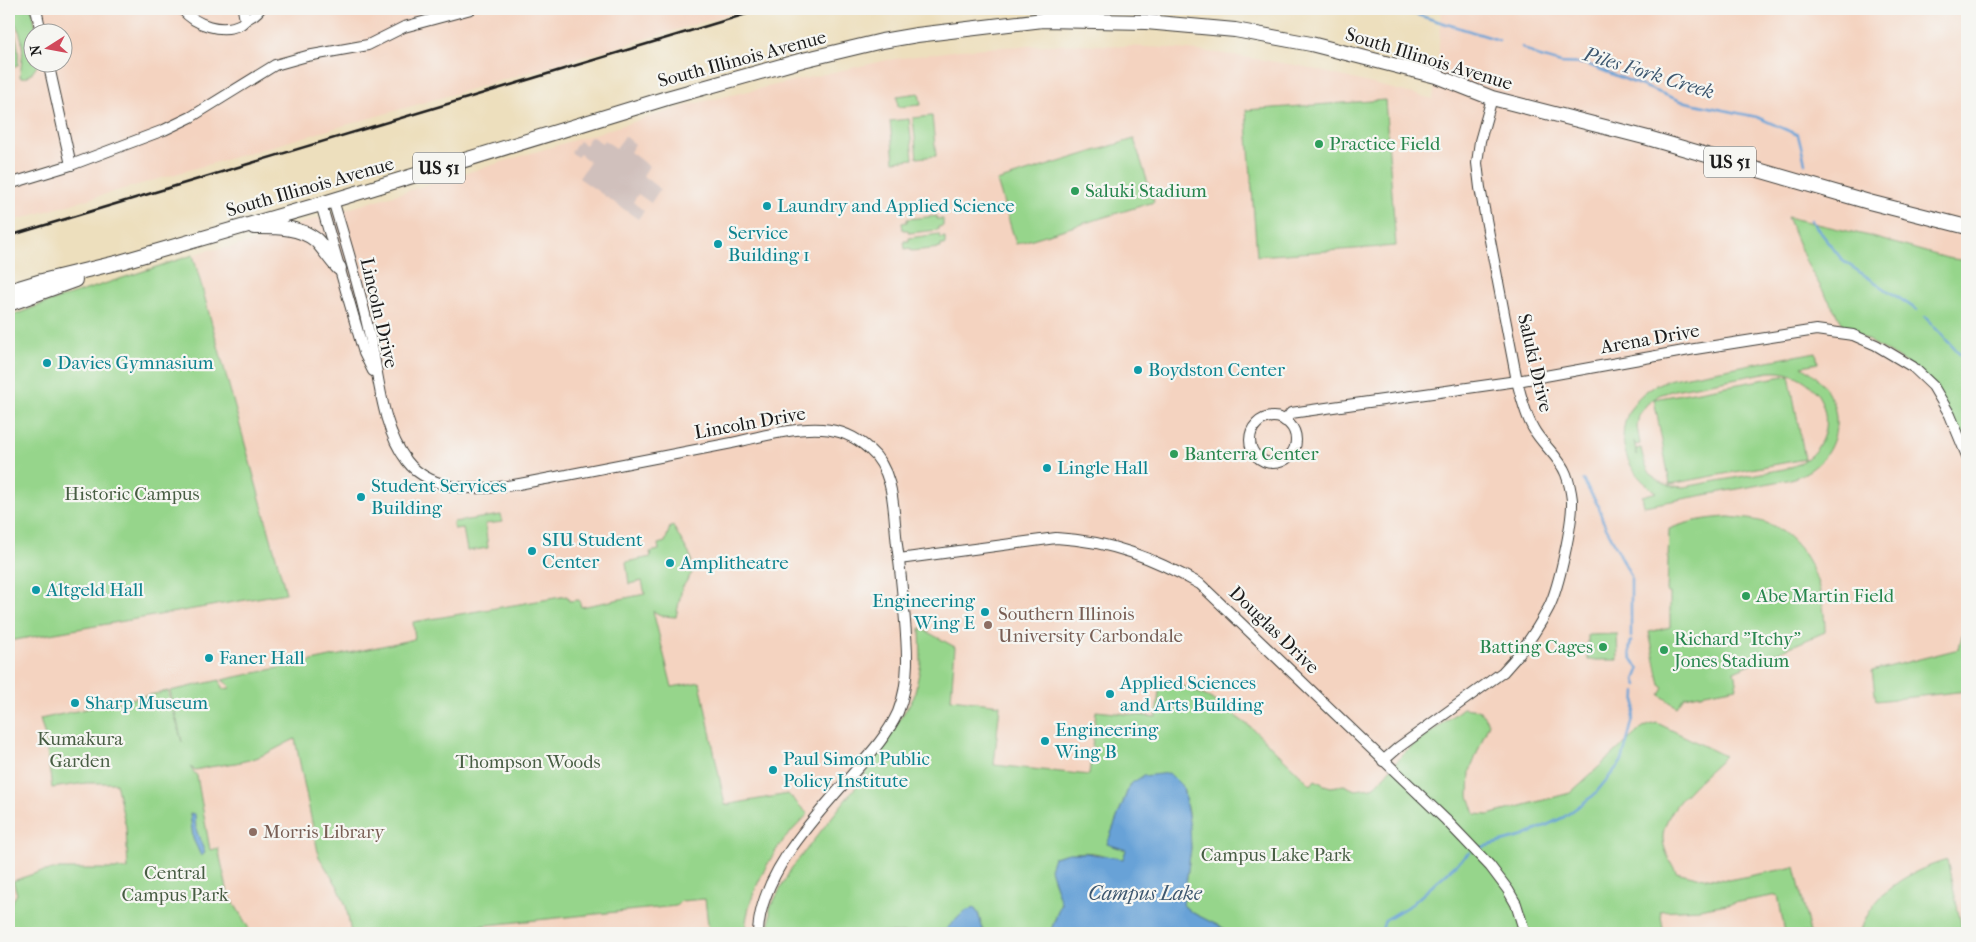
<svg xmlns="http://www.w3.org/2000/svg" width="1976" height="942" viewBox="0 0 1976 942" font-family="'IM FELL French Canon',serif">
	<rect width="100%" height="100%" fill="#f6f6f2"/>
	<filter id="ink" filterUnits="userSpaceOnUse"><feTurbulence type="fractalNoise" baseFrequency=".02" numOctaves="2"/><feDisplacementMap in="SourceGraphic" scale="10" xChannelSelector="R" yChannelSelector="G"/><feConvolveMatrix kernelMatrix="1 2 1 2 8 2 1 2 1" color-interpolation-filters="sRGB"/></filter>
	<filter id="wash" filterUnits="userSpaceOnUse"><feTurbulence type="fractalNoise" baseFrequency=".0096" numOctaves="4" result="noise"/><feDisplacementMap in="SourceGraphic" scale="20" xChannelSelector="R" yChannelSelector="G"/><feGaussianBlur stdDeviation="1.12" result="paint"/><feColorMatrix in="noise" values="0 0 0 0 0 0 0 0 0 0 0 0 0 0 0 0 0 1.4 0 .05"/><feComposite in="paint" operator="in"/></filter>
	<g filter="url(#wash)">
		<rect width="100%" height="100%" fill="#eddfbd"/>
		<g fill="#f4d3c0" fill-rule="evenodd">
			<path d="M9,9H749L9,222ZM32,32H62V62H32Z"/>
			<polygon points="1441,9 1967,9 1967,933 9,933 9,317 145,270 209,250 232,247 284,233 299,224 692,104 887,60 960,50 999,47 1077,44 1167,48 1218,53 1301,66 1433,99 1438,65"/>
		</g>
		<polygon fill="#d0c0bc" points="591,136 602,143 604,140 616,148 625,136 635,144 630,152 649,166 643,176 660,189 651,203 638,194 633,202 644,211 638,219 579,178 590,162 580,154 577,157 571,152 579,141 585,145"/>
		<g fill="#96d58b" stroke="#597854" fill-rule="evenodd">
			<path d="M9,9H32L37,32H32V62L39,63C35,69 29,80 20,77C21,63 25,48 20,34C18,25 9,17 9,9Z"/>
			<path d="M9,22C18,35 19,49 18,65L9,68Z"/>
			<polygon points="919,93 921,105 898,107 897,96"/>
			<polygon points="1385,100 1396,246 1257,256 1246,110"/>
			<polygon points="932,116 936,156 917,158 913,118"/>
			<polygon points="909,119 913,159 894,161 890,121"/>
			<polygon points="1134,139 1154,202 1016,244 997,181"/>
			<polygon points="937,216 937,219 943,219 943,226 938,227 938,230 909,233 908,230 903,230 902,223 907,222 907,219"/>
			<polygon points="1787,217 1865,235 1947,258 1967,261 1967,456 1950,415 1913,367 1844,326 1807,264"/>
			<polygon points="939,234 940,238 945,237 945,245 941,245 941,248 911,251 910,248 905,249 904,241 909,241 909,238"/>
			<polygon points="193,255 286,593 9,641 9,317 40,305"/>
			<path d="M1816,352L1818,363L1802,366C1853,397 1846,465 1787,480L1644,506L1642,496L1657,492C1607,462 1613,394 1672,379ZM1769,372C1834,368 1848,454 1784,469L1684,487C1656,486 1646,475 1641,448L1636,449L1637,455L1634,441L1635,445L1640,444L1637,427L1639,415L1647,404L1659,395L1674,390Z"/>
			<polygon points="1789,375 1805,459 1670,484 1654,399"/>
			<polygon points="501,515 503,522 485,524 488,548 467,551 463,528 454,529 453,522"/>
			<path d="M1729,517C1745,519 1763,519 1777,528C1812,549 1825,593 1825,632L1734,671L1737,687L1684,697L1677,707L1660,695L1664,688L1660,685L1649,632L1670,627V593H1667L1669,529C1689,521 1707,518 1729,517Z"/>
			<path d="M673,526L691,557L692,573L682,588L676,617L662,616L653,611L672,687L700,682L725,805L788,794L808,814C798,825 787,835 779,846C762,871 746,903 745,933H709L705,899L681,901L676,906L408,933H351L346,906L338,887L319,857L295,739C280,746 265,756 249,760C231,765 214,765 195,770L190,767L197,776L210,850L218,848L228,893L248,927L249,933H9L10,905L17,894L13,881L39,872L59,869H128L126,827L116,783H86L52,788L45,737L40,719L168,691L182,742L170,691L220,680L222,689L230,688L229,685L222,680L415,639L413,622L567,596L569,601L579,600L581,607L645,594L642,581L629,584L626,562L651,557L650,552L659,550L658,544L665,542L670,527Z"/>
			<polygon points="1967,625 1967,691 1876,701 1872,671 1959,649 1964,626"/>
			<path d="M920,628L955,647L951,699L1000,705L994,765L1089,775L1096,711L1156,717L1160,683L1181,685L1210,698L1252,728L1311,785L1315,780L1324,785L1331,787L1344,785L1355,790L1371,788L1379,782L1406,751L1463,708L1479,710L1489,723L1470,771L1469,796L1475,814L1488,815L1570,793L1643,727L1657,723L1725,756C1705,776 1666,805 1663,835C1662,848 1670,860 1676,872L1697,877L1728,880L1795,867L1810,933H1785L1778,895L1699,909L1660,911L1664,933H1233L1191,912L1183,905L1191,848L1188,813L1183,787L1130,784L1107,844L1126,850L1123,859C1116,858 1110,857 1103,855C1088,850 1069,853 1054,857L1053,880L1057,889L1061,903L1050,933H984L978,913L974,908L942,933H785L770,925V908L791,869L858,784L914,697L921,663Z"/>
			<polygon points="1617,634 1618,660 1588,660 1588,635"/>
			<path d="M1947,860L1963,933H1860C1873,891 1908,872 1947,860Z"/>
		</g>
		<g fill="#67a2d7" stroke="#425f7a">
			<polygon points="1169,773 1183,787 1190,827 1191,848 1183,905 1191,912 1233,933 1050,933 1061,903 1050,869 1054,857 1069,853 1087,853 1123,859 1126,850 1107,844 1130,784 1143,776"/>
			<polygon points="190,813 195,814 196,829 205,853 201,856 193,839"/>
			<polygon points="974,908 978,913 984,933 942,933 965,911"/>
		</g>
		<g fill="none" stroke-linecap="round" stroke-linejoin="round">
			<g stroke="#67a2d7" stroke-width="2.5">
				<polyline points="1398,9 1499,40"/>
				<polyline points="1522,47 1537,56 1561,63 1586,64 1681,101 1757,117 1798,135 1805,163"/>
				<polyline points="1811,220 1843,261 1917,310"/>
				<polyline points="1925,317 1967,362"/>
				<polyline points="1583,480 1599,507 1602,519 1631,576 1631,637"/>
				<path d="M1631,641C1627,657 1632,657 1639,670L1635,680L1637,685"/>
				<polyline points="1479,848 1524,836 1564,817 1594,795 1622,761 1635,711 1636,692"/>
				<polyline points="1381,933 1385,920 1412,904 1470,852"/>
			</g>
		</g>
	</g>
	<g filter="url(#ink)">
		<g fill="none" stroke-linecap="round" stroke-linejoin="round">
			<defs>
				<g id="tertiary">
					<polyline points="36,9 41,32"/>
					<path d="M182,9C195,25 222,34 241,24C243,23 245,20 247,19C253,16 256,14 260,9"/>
					<polyline points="243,9 245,20"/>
					<polyline points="48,62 71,165"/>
					<polyline points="9,184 71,165 164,130 191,117 275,65 307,56 368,45 404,27 471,9"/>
					<path d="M333,200C348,250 363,300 373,351C380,387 384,431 407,461C418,476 439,485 457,487C494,492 531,481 567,475C622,464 677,454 732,443C758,437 796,427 822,429C839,430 856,437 869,449C896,472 893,512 897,545C900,566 902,588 904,610C907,644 911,679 898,712C888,734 872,752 856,770C818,814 760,872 758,933"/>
					<polyline points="321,204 364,353 373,371"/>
					<circle cx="1273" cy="440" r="23"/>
					<polyline points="1285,421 1291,413 1517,381 1695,349 1816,330 1853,335 1876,345 1913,367 1933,386 1950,415 1967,456"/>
					<path d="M899,559L1056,538C1111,541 1153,558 1200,584L1446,820L1490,866L1508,890L1516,904L1525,933"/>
					<path d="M1383,761L1399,747L1503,672C1521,653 1537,631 1549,607C1559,587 1573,522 1572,500C1571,491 1569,482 1566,474C1559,456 1542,445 1533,428C1525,414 1521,396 1517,381L1480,188L1477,163L1480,141L1492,98"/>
				</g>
				<g id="trunk">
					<path d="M254,227C275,227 299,226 316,240C324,248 331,260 339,268"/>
					<polyline points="9,291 42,281 120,262 321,204 667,98 803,60 882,41 917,35 1043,20 1146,22 1235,30 1311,44 1436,76 1492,98 1648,138 1869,202 1967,227"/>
					<polyline points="9,304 75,280"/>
				</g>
			</defs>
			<use href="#tertiary" stroke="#3b3934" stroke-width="12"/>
			<use href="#trunk" stroke="#3b3934" stroke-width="16"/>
			<use href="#tertiary" stroke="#fff" stroke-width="10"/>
			<use href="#trunk" stroke="#fff" stroke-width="14"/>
			<polyline stroke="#1c1c1c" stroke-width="2.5" points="9,236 763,9"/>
		</g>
	</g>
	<g fill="#2e9e5b" stroke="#f6f6f2" stroke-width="2">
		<circle cx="1319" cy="144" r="5"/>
		<circle cx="1075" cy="191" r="5"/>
		<circle cx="1174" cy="454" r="5"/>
		<circle cx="1746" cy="596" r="5"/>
		<circle cx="1603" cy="647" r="5"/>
		<circle cx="1664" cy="650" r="5"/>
	</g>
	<g fill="#0f9aa8" stroke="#f6f6f2" stroke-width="2">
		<circle cx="767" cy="206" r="5"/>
		<circle cx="718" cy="244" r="5"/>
		<circle cx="47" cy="363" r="5"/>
		<circle cx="1138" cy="370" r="5"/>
		<circle cx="1047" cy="468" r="5"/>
		<circle cx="361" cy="497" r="5"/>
		<circle cx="532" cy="551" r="5"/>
		<circle cx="670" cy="563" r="5"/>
		<circle cx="36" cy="590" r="5"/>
		<circle cx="985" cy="612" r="5"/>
		<circle cx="209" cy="658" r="5"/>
		<circle cx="1110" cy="694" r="5"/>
		<circle cx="75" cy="703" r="5"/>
		<circle cx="1045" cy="741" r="5"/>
		<circle cx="773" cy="770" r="5"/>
	</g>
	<g fill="#8d6e63" stroke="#f6f6f2" stroke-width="2">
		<circle cx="988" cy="625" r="5"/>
		<circle cx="253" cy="832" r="5"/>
	</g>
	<g text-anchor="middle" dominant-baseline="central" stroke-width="4.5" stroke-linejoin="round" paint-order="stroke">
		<g fill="#f6f6f2" stroke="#5d5d5c" stroke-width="1">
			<rect x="1704" y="146.5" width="52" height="31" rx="4"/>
			<rect x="413" y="152.5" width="52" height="31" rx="4"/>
		</g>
		<g font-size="18" font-weight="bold" fill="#1c1c1c">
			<text x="1730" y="162">US 51</text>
			<text x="439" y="168">US 51</text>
		</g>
		<g font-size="19" fill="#1c1c1c" stroke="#f6f6f2">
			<text transform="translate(742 59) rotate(-15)">South Illinois Avenue</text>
			<text transform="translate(1429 59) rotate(17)">South Illinois Avenue</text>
			<text transform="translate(310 187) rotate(-16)">South Illinois Avenue</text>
			<text transform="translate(379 313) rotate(77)">Lincoln Drive</text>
			<text transform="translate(1650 339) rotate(-10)">Arena Drive</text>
			<text transform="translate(1535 363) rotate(77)">Saluki Drive</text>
			<text transform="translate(750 423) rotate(-10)">Lincoln Drive</text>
			<text transform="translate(1274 630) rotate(44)">Douglas Drive</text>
		</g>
		<g font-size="19" fill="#27864d" stroke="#f6f6f2" text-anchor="start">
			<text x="1329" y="144">Practice Field</text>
			<text x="1085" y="191">Saluki Stadium</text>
			<text x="1184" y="454">Banterra Center</text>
			<text x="1756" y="596">Abe Martin Field</text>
			<text x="1674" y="639">Richard "Itchy"<tspan x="1674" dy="22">Jones Stadium</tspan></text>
			<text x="1593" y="647" text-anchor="end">Batting Cages</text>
		</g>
		<g font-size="19" fill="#0d838f" stroke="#f6f6f2" text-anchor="start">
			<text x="777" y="206">Laundry and Applied Science</text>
			<text x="728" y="233">Service<tspan x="728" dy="22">Building 1</tspan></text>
			<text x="57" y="363">Davies Gymnasium</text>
			<text x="1148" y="370">Boydston Center</text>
			<text x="1057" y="468">Lingle Hall</text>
			<text x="371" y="486">Student Services<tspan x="371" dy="22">Building</tspan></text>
			<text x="542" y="540">SIU Student<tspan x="542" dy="22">Center</tspan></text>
			<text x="680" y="563">Amplitheatre</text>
			<text x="46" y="590">Altgeld Hall</text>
			<text x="975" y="601" text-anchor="end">Engineering<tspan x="975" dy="22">Wing E</tspan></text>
			<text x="219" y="658">Faner Hall</text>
			<text x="1120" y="683">Applied Sciences<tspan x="1120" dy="22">and Arts Building</tspan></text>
			<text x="85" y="703">Sharp Museum</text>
			<text x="1055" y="730">Engineering<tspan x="1055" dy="22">Wing B</tspan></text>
			<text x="783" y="759">Paul Simon Public<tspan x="783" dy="22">Policy Institute</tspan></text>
		</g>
		<g font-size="19" fill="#475d43" stroke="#f6f6f2">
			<text x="132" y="494">Historic Campus</text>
			<text x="80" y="739">Kumakura<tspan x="80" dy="22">Garden</tspan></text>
			<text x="528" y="762">Thompson Woods</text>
			<text x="1276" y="855">Campus Lake Park</text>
			<text x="175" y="873">Central<tspan x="175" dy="22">Campus Park</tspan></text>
		</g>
		<g font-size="19" fill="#785e54" stroke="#f6f6f2" text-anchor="start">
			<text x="998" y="614">Southern Illinois<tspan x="998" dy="22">University Carbondale</tspan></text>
			<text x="263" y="832">Morris Library</text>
		</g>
		<g font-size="20" font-style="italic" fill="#3e5870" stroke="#f6f6f2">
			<text transform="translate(1649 73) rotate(17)">Piles Fork Creek</text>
			<text x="1145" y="893">Campus Lake</text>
		</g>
	</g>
	<rect width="1976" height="942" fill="none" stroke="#f6f6f2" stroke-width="30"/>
	<g transform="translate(48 48) rotate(259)"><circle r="24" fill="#f6f6f2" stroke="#9f9f9c"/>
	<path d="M0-4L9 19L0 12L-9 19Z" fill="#d1495b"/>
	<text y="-8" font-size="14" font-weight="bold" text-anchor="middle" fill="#1c1c1c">N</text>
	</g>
</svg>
